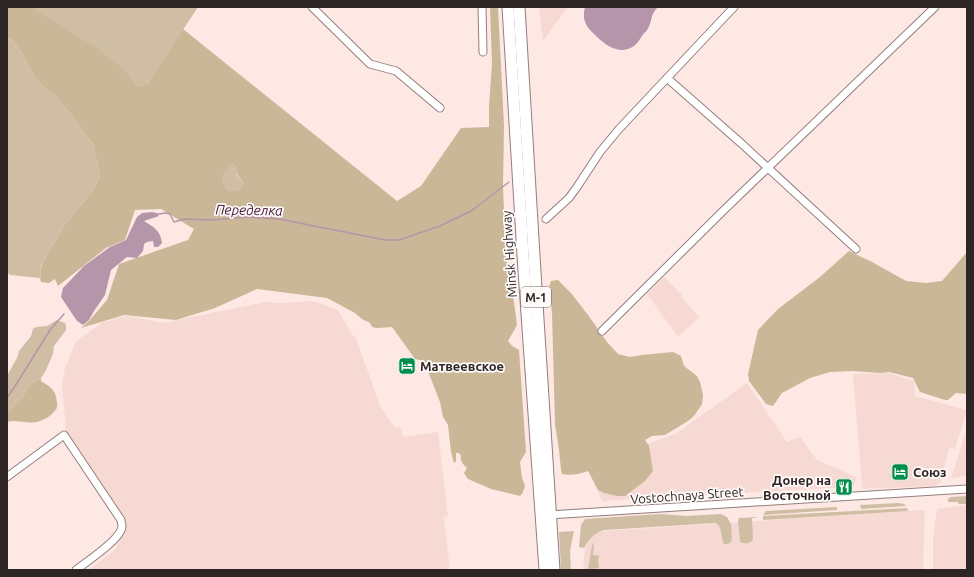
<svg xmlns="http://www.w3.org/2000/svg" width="974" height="577" viewBox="0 0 974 577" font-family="Ubuntu,sans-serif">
	<rect width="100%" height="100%" fill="#fee8e4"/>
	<g fill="#f7d9d4">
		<polygon points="539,7 568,7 543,41"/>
		<polygon points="664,277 682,295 681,297 699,317 678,337 647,294"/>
		<polygon points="311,301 325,305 338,310 353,336 355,335 380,406 395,428 400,427 403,437 438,432 448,516 444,517 450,570 89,570 116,549 121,535 125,527 75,447 66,431 62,384 65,368 76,341 103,322 117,318 126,316 149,320 163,323 265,302 280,303"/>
		<polygon points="888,373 914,381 915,396 967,410 955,449 949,448 941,482 935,486 863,489 862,488 853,374"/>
		<polygon points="747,383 787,442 800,437 817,460 856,477 856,480 853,487 738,493 734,489 718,494 602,501 588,466 675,434"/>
		<polygon points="967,427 967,476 951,478 959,454"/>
		<polygon points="958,506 967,506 967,570 933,570 933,539 937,509"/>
		<polygon points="923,510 925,511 923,570 583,570 585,548 589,540 593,536 598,532 604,531"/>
	</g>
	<g fill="#cfbea4">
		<polygon points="34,7 198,7 148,83 138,86 126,71 36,10"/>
		<polygon points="7,38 12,40 22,53 35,78 47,90 57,97 93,144 100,176 92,192 66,223 52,246 43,261 41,266 40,278 10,275 7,272"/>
		<path d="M232,164L237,168L236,174L244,183L241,188L236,191H228C219,180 222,174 232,164Z"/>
		<polygon points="57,320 65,323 66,326 66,330 54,346 53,354 45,372 41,378 31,384 26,390 23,397 17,402 12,408 7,412 7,378 8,374 17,358 19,351 31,336 33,329 36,327 47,326"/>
		<polygon points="967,496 967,504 958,504 958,502 948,502 948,499 951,497"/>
		<polygon points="898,503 904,504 906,506 861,509 860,505"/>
		<polygon points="837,507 837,510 763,515 766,511"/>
		<polygon points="907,508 908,511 763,520 763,516"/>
		<path d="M660,514L686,516L721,514L727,517L731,524L732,540L730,543L727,544H724C720,536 723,528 716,523L604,530C594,533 589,539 584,548L579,547L581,525L585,519Z"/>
		<path d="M756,517V518H752L753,540C749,544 745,544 740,542L738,521L739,518Z"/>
		<polygon points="574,531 570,551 571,570 561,570 559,532"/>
		<polygon points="594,542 593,555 600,556 598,558 599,568 588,569 592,546"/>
	</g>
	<g fill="#c9b798" fill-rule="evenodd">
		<path d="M7,7H34L36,10L98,49L126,71L138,86L148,83L183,29L397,201L421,186L461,128L489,127V107L492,63L490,7H498L504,126L503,187L506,261L509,264L517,325L508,341L512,346L519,350L526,452L520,462L522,478L525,486L523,492L520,496L491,489L468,479L464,473L467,468C463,464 460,461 461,456L459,453H456V461L454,463L451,452L448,425L443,417L440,402L424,361L415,359L392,327L377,328L372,327L370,323L362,319L355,313L327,298L257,289L215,308L176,320L124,315L81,328L89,321L107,300L119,264L188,240L194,229L161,209L135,210L125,240L106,248L58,286L55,279L49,283L41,282C39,276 41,267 43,261L66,223L92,192L100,176L93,144L57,97L47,90L35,78L22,53L12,40L7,38ZM232,164L237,168L236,173L244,183L241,188L236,191H228C219,180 222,174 232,164Z"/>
		<polygon points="849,251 872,262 906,281 926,283 942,281 967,252 967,394 956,393 948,400 945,400 920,392 913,378 889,372 881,373 852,371 830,372 810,378 782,393 773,406 766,404 749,381 748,374 758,330 778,309 820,277"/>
		<path d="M558,280L571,293L588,315L607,342L618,354L630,357L642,355L673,352L681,356L684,366L697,376L700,382L703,395L702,404L694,416L688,421L665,435L652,436L645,440L649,446L653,471L645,481L625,496H617L604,493L598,490L588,471C579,474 572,476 562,474L561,470L559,450L555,424L552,313L549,287L551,281Z"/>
		<path d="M41,378V381C52,388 56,390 57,403C58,408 56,410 52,414C45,420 36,424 26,422C19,422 14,420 7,422V412L12,408L17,402L23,397L26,390L31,384Z"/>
	</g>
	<g fill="#b595a9">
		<path d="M585,7H658C650,15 653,18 649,26C648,30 644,33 642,36C640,39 637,44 634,46C619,56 605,45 594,34C585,26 582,19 585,7Z"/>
		<path d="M152,212L157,213L159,216L144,221C155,228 160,230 162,243L158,247H154L153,241L147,242L144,244L143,251L137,258L127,257L111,270L105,295L94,311L89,320L83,325L77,321L61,297L63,288L84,266L110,247L126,240L137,217L142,213Z"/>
	</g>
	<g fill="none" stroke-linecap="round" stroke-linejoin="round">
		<g stroke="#b595a9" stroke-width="1.5">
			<polyline points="158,214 166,213 170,214 174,222 184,219 213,220 247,217 279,219 385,240 399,240 440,226 471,211 509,182"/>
			<polyline points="7,398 17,383 50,330 64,314"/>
		</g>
		<defs>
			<g id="minor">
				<polyline points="312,7 370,64 396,71 440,108"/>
				<polyline points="482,7 483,52"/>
				<polyline points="667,78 742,144 856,249"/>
				<polyline points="546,219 569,198 577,187 600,152 619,129 734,7"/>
				<polyline points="602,331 725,209 935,7"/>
				<path d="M7,477L64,435L121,520C121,522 122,524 122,526C122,539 86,562 76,570"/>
				<polyline points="548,515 967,489"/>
			</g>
			<g id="highway">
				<polyline points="508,7 524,271 545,570"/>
				<polyline points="519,7 535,272 554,570"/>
			</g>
		</defs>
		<use href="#minor" stroke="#927f7c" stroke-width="9"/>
		<use href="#highway" stroke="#927f7c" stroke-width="13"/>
		<use href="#minor" stroke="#fff" stroke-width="7"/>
		<use href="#highway" stroke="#fff" stroke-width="11"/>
	</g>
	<defs>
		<symbol id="hotel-square" viewBox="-11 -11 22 22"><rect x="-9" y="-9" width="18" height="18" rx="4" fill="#008e4d" stroke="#fefaf9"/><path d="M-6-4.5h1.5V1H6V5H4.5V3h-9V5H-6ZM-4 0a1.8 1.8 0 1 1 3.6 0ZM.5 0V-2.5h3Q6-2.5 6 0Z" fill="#fff"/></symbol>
		<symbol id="restaurant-square" viewBox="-11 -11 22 22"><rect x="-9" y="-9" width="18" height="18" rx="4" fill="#008e4d" stroke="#fefaf9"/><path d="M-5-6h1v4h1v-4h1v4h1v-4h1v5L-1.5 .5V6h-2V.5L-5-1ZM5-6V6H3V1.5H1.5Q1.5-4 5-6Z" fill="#fff"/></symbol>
	</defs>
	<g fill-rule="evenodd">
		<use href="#hotel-square" x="397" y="356" width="20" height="20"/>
		<use href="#hotel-square" x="890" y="462" width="20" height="20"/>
		<use href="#restaurant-square" x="834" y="477" width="20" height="20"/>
	</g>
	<g text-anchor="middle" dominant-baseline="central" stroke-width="3.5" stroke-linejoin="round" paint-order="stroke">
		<rect fill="#fefaf9" stroke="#6c6564" stroke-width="1" x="521" y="287" width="30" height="20" rx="3"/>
		<g font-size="12" font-weight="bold" fill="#2d2524">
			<text x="536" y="297">М-1</text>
		</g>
		<g font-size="13" fill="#2d2524" stroke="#fefaf9">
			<text transform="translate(509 254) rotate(-94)">Minsk Highway</text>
			<text transform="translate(687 495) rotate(-4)">Vostochnaya Street</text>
		</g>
		<g font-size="13" font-weight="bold" fill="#2d2524" stroke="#fefaf9" text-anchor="start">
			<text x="420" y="366">Матвеевское</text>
			<text x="913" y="472">Союз</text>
			<text x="831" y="480" text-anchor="end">Донер на<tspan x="831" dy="15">Восточной</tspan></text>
		</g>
		<g font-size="14" font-style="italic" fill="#4b203d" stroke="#fefaf9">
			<text transform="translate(249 210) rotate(1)">Переделка</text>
		</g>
	</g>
	<rect width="974" height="577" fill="none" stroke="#2d2524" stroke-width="16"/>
</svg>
